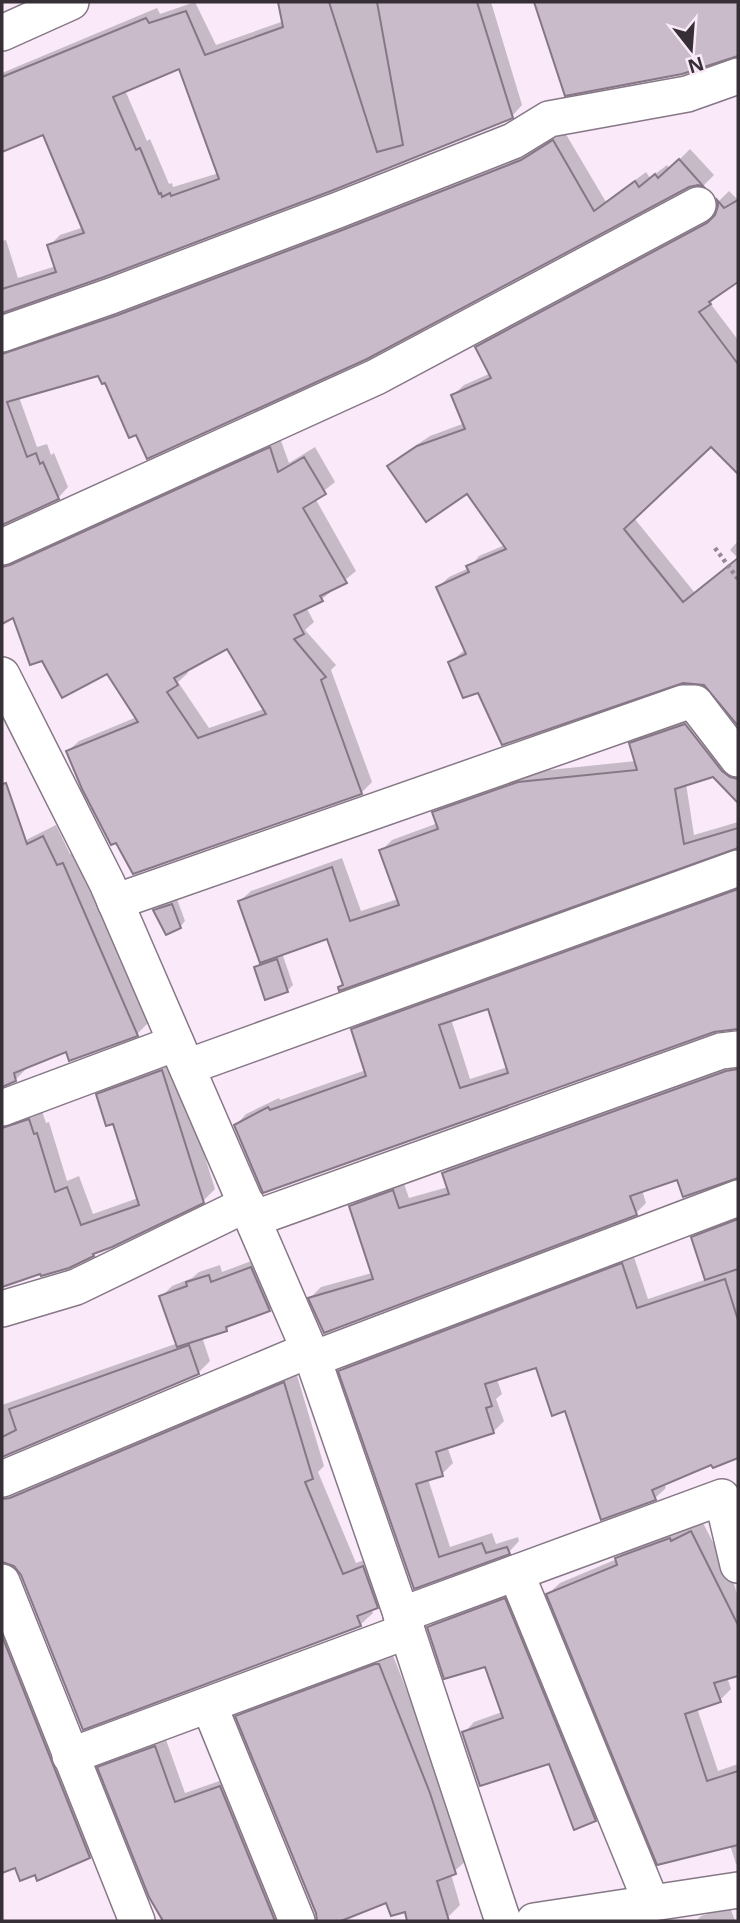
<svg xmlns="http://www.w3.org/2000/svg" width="740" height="1923" viewBox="0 0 740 1923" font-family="'Open Sans',sans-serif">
	<rect width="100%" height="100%" fill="#f9e9f9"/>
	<g fill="#0003" fill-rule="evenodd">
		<path d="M195,2L216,45L284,21L279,2H491L522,105L512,116L104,275L2,311V241L6,240L18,278L56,266L49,246L60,235L84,227L44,132L2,150V73L157,8L160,14ZM180,67L219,173L173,187L172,183L169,184L150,139L147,141L125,90Z"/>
		<polygon points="574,2 738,2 738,55 732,55 553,10"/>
		<polygon points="564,131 606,202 646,172 650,178 667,165 670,169 690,149 714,175 704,185 698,183 688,186 137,432 99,374 19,397 37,447 47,444 51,455 54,453 68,487 58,498 2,523 2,340 358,219 533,149"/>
		<polygon points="729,191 736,198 738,197 738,280 710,303 738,340 738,460 731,465 711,445 634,518 695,593 738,558 730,550 738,541 738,723 712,689 704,683 695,681 479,690 450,662 466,649 438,587 449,577 469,568 479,556 505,545 468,492 389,466 400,456 430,436 465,423 453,395 464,385 491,373 477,347 488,337 718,214 719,201"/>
		<path d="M280,438L289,463L315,447L335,482L315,498L356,571L322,599L306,607L314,622L305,630L336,665L331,670L372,782L361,793L68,751L79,741L137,717L108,672L43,658L14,616L2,622V553ZM228,647L264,709L209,728L178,682L188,673L186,670Z"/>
		<polygon points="697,714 738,765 738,800 713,775 686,784 694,835 738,822 738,847 731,847 340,988 345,983 328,936 282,953 293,985 287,991 256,967 262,961 240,901 251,891 342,858 361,911 398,899 381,851 392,840 438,823 434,813 445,802 530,772 636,761 631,744 642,733"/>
		<polygon points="56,825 70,854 75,852 149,1022 137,1034 67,1049 28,1067 15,1080 2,1085 2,861 17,853 16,851 28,839"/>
		<path d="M738,884V1028L714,1030L265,1191L236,1125L246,1114L279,1098L280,1100L366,1070L353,1030L364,1019ZM489,1007L508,1067L470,1079L451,1019Z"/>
		<polygon points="177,899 185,921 180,927 155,910 160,905"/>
		<polygon points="174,1059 215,1189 203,1201 97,1250 93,1255 2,1285 2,1112 41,1108 46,1123 49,1122 67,1181 79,1176 93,1214 138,1198 114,1122 98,1095 111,1083"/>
		<polygon points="738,1061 738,1177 678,1178 642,1190 646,1203 636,1213 310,1298 321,1287 372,1273 351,1207 361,1196 403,1181 409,1198 448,1187 444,1173 454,1162"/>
		<polygon points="738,1214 738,1456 714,1466 712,1462 664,1483 666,1488 655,1498 566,1409 537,1366 497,1379 502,1394 496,1399 504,1421 493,1432 447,1446 453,1463 442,1474 428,1479 450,1547 492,1533 496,1544 518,1537 519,1541 509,1552 415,1587 340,1371 351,1361 633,1254 648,1299 707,1279 693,1238 704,1227"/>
		<polygon points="262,1257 280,1299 269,1310 234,1322 226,1330 202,1337 210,1361 198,1373 2,1455 2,1405 178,1343 161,1297 172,1286 192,1278 199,1272 220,1265 222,1272"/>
		<polygon points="296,1372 324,1466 318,1472 356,1563 376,1556 389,1595 377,1607 371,1609 373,1613 360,1625 22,1574 16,1565 2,1561 2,1483"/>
		<polygon points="702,1521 733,1581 738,1597 738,1671 727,1677 731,1689 720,1700 697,1708 718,1771 738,1764 738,1863 736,1864 730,1845 548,1594 560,1583 617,1559 628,1547 681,1527 683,1531"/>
		<polygon points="515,1589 606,1809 595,1820 550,1762 464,1733 474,1722 502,1712 486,1665 429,1627 439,1617"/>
		<polygon points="2,1594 102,1845 89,1857 36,1872 16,1866 2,1871"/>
		<polygon points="392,1653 442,1780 467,1860 451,1874 460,1905 447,1918 434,1921 409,1921 406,1910 387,1901 336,1921 318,1921 317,1913 237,1717 250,1704"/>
		<polygon points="165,1737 185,1793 231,1777 286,1921 165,1921 151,1896 99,1768 110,1758"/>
		<polygon points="730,1907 735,1921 696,1921 701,1916"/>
	</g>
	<g fill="#cabbca" stroke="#867786" stroke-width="2" fill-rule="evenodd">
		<path d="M278,2H329L377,152L403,145L377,2H477L513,118L331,191L104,277L2,313V289L56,272L47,245L84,233L43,135L2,152V77L146,18L149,23L186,11L205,55L283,27ZM179,69L219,179L171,196L170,193L162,197L161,193L159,194L140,148L136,150L113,97Z"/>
		<polygon points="534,2 738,2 738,56 682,74 565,96"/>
		<polygon points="553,140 594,211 635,181 639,187 655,174 658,178 679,159 704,187 698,185 689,187 367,359 147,459 136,435 129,438 105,383 102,384 98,376 7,402 27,457 36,453 40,464 43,462 59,499 2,525 2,354 118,315 345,229 521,160"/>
		<polygon points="717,200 724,208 738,200 738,282 709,302 711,304 699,312 738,364 738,474 711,447 624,529 683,602 738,558 738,726 704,685 683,683 502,745 478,693 463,698 448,662 466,654 436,587 469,572 466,566 506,549 467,494 426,522 387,466 417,446 465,429 451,395 491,378 475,347 707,223 715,215 718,206"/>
		<path d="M270,447L278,472L304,457L326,494L303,508L347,583L320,596L323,601L294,615L304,634L294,639L326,677L321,680L362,794L133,874L116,843L111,845L82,789L66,751L138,722L107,674L62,698L42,661L30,665L13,618L2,624V567L10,565ZM227,649L266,714L198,738L167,692L178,685L174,678Z"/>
		<polygon points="685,724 722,771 730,777 738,779 738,803 713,777 675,789 684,844 738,828 738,848 339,991 338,987 343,985 327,939 260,963 238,901 332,867 350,921 399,905 379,850 438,829 432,812 518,782 637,770 629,743"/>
		<polygon points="6,783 27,844 43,836 57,865 63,863 138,1036 69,1061 66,1052 14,1073 16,1081 2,1087 2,784"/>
		<path d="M738,889V1029L714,1032L263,1193L234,1125L268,1107L270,1110L366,1076L351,1029ZM488,1009L508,1073L460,1088L439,1025Z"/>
		<polygon points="172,904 181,928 166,935 153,910"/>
		<polygon points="277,959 288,992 265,1000 254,967"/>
		<polygon points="738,1069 738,1178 683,1197 677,1180 630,1196 637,1215 324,1333 308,1298 373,1279 349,1206 393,1190 399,1208 449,1194 442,1173 726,1071"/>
		<polygon points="162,1070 204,1203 112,1247 93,1254 94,1256 69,1268 41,1276 40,1274 2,1287 2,1128 29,1119 34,1134 37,1133 55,1192 67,1187 81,1225 139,1205 113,1124 106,1126 96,1094"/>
		<polygon points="738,1219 738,1269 705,1280 691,1237"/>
		<polygon points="622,1263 637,1308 725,1279 738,1320 738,1458 713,1468 711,1465 652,1490 656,1500 601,1520 565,1411 552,1416 536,1368 485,1384 492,1406 486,1408 494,1433 436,1452 443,1476 416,1484 439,1557 482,1543 486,1553 507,1547 510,1554 414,1589 338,1371"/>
		<polygon points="251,1267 270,1311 226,1327 227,1331 177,1347 159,1296 187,1286 186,1282 209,1275 211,1282"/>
		<polygon points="189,1345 199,1374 2,1457 2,1437 16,1430 9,1409"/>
		<polygon points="284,1382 313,1479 305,1482 343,1574 363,1566 378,1608 357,1616 361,1626 83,1730 21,1575 14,1566 2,1562 2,1499 10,1498"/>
		<polygon points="691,1531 738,1625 738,1676 714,1683 721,1702 685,1714 707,1781 738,1771 738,1845 657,1865 546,1594 617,1565 615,1558 670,1538 671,1541"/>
		<polygon points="505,1598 596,1821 574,1830 549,1764 480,1786 462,1732 503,1718 485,1667 444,1679 427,1627"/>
		<polygon points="2,1636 90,1858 37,1881 35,1875 20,1881 15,1868 2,1873"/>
		<polygon points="375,1664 379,1664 430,1793 456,1874 437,1881 449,1921 407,1921 405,1912 391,1916 386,1903 341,1921 317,1921 316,1913 235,1716"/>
		<polygon points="155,1746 175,1802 220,1786 275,1921 163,1921 149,1897 97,1767"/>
	</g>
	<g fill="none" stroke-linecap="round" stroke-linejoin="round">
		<defs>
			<g id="minor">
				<polyline points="2,33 71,2"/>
				<polyline points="2,334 111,296 338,210 513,141 549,119 687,94 738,76"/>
				<polyline points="2,547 376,377 698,205"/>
				<polyline points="2,675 107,883 313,1359 407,1631 503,1921"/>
				<polyline points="115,902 683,703 695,703 738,759"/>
				<polyline points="187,1067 738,868"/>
				<polyline points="2,1108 176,1043"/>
				<polyline points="253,1219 721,1051 738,1049"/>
				<polyline points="2,1309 76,1287 247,1204"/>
				<polyline points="313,1359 738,1198"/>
				<polyline points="2,1479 309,1350"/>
				<polyline points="516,1573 651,1902"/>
				<polyline points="2,1582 137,1921"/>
				<polyline points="401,1615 722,1497 738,1565"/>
				<polyline points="209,1705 297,1921"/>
				<polyline points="70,1756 407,1631"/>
				<polyline points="534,1921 738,1890"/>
			</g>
		</defs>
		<use href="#minor" stroke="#867886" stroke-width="38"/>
		<polyline stroke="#948994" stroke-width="4.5" stroke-dasharray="3.5 3.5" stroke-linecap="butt" points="715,548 738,579"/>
		<use href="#minor" stroke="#fff" stroke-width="35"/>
	</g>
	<rect width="740" height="1923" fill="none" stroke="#363036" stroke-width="7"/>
	<g transform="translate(691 49) rotate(163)" stroke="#f9e9f9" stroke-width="5" paint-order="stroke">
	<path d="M0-5L12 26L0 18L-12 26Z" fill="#363036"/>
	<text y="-10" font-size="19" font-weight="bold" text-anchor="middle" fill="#363036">N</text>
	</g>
</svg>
